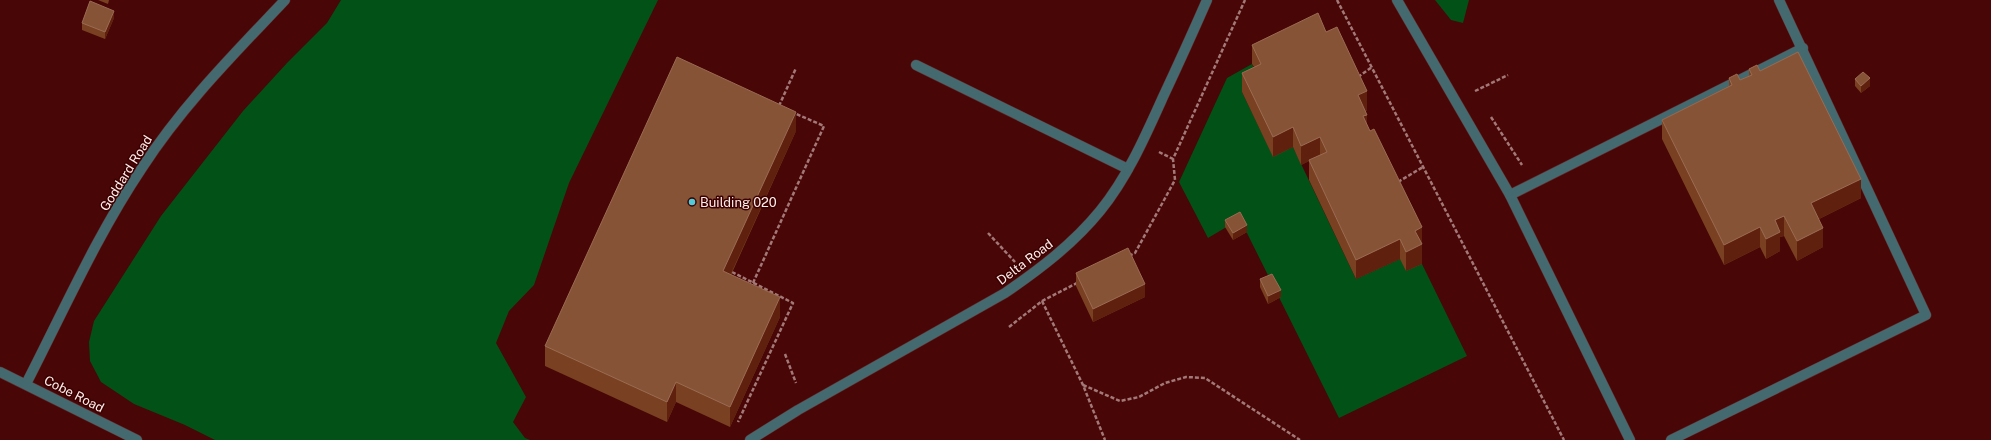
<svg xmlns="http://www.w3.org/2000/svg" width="1991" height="440" viewBox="0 0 1991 440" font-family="'Public Sans',sans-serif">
	<rect width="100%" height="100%" fill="#480607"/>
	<g fill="#025117">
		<polygon points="341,0 658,0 569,183 534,285 509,311 496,343 526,397 513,422 525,438 530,440 215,440 185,425 134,404 101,382 90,361 89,342 94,321 161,216 243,111 287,63 327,23"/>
		<polygon points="1435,0 1469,0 1463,23 1451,20"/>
		<polygon points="1252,64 1261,83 1242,92 1273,156 1293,147 1356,279 1400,259 1422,264 1467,356 1339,418 1240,219 1208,238 1179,182 1227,78"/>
	</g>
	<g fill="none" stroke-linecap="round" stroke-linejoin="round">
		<defs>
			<g id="minor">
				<polyline points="1397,0 1510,195 1630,440"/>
				<polyline points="916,65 1128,169"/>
				<polyline points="1510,195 1803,48"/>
				<polyline points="0,372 137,440"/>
				<path d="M26,384C63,312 97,235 142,168C182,106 234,54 285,0"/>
				<path d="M750,440L798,410L1005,293C1040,269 1073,244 1100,211C1127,178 1145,137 1163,97C1178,65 1193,32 1207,0"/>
				<polyline points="1671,440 1926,315 1779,0"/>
			</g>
		</defs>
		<use href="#minor" stroke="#622627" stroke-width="11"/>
		<g stroke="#a37978" stroke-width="2.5" stroke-dasharray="4 2" stroke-linecap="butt">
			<polyline points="1337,0 1564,440"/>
			<polyline points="1358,77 1372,67"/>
			<polyline points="1475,91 1508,75"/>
			<polyline points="779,106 796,68"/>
			<polyline points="1491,117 1522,165"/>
			<polyline points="1159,152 1173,159"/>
			<polyline points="1398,182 1423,167"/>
			<polyline points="988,233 1015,262"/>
			<polyline points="1129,256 1135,253 1175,180 1173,159 1245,0"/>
			<polyline points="732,272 793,303 738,422"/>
			<polyline points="753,283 824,126 794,113"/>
			<polyline points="1042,301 1083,385 1105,440"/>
			<polyline points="1009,327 1042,301 1079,282"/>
			<polyline points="785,354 796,383"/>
			<polyline points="1083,385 1120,401 1139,397 1165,383 1186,377 1205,378 1300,440"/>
		</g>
		<use href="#minor" stroke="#446a6f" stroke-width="10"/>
	</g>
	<g fill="#794021">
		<polygon points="98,0 109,0 108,4"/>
		<polygon points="114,18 105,39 82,30 82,23"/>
		<polygon points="1326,32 1367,110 1366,111 1367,126 1370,131 1422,227 1422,264 1406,271 1400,259 1356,279 1309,180 1309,161 1301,165 1293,147 1273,157 1242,92 1242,73 1254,67 1252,64 1252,45"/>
		<polygon points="1749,69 1760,71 1861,198 1819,219 1823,247 1797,261 1784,236 1780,237 1780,251 1766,259 1760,247 1724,265 1662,139 1662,120 1729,86 1729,78 1740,80 1749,76"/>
		<polygon points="1855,79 1870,86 1861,93 1855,86"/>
		<polygon points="796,131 731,275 780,317 730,427 676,402 667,422 545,366 545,346"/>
		<polygon points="1225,220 1247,232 1233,240 1225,227"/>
		<polygon points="1076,273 1145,297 1093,322 1076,286"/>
		<polygon points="1260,279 1281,297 1268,304 1260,287"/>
	</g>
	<g fill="#5f210e">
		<polygon points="114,11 114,18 105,39 105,32"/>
		<polygon points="1870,78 1870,86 1861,93 1861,86"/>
		<polygon points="1367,91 1367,110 1358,114 1358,95"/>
		<polygon points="796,112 796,131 723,291 723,271"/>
		<polygon points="1367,115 1367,134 1363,116"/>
		<polygon points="1293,127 1293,147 1273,157 1273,137"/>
		<polygon points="1320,137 1320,156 1301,165 1301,146"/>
		<polygon points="1861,179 1861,198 1811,223 1811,203"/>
		<polygon points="1784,216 1784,236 1780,237 1780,251 1766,259 1766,239 1775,220"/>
		<polygon points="1247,225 1247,232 1233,240 1233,233"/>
		<polygon points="1422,227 1422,264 1406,271 1406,252 1415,231"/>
		<polygon points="1760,227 1760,247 1724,265 1724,245"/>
		<polygon points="1823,228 1823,247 1797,261 1797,241"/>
		<polygon points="1400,239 1400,259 1356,279 1356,260"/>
		<polygon points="1145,284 1145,297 1093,322 1093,309"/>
		<polygon points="1281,290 1281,297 1268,304 1268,296"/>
		<polygon points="780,297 780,317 730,427 730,407"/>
		<polygon points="676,382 676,402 667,422 667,402"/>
	</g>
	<g fill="#875337" stroke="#9a6b53">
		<polygon points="90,1 114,11 105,32 82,23"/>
		<polygon points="1318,13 1326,32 1337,27 1367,91 1358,95 1367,115 1363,116 1370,131 1374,129 1422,227 1415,231 1422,244 1406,252 1400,239 1356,260 1309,160 1327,152 1320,137 1301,146 1293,127 1273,137 1242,73 1261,64 1252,45"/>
		<polygon points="1798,52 1861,179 1811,203 1823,228 1797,241 1784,216 1775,220 1780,232 1766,239 1760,227 1724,245 1662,120 1732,85 1729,78 1737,74 1740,80 1752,75 1749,69 1757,65 1760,71"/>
		<polygon points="677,57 796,112 723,271 780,297 730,407 676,382 667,402 545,346"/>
		<polygon points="1863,72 1870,78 1861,86 1855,79"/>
		<polygon points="1240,212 1247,225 1233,233 1225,220"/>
		<polygon points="1128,248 1145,284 1093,309 1076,273"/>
		<polygon points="1272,274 1281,290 1268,296 1260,279"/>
	</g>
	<circle fill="#52cbd9" stroke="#3c0001" stroke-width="1.5" cx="692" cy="202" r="4"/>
	<g text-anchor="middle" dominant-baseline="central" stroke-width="3" stroke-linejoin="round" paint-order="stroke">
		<g font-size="13" fill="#ffeeeb" stroke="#3c0001">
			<text transform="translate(126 173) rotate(-58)">Goddard Road</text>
			<text transform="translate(1025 262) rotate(-37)">Delta Road</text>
			<text transform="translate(74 394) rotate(27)">Cobe Road</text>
		</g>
		<g font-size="13" fill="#ffeeeb" stroke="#3c0001" text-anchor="start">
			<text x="700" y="202">Building 020</text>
		</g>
	</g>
</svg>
